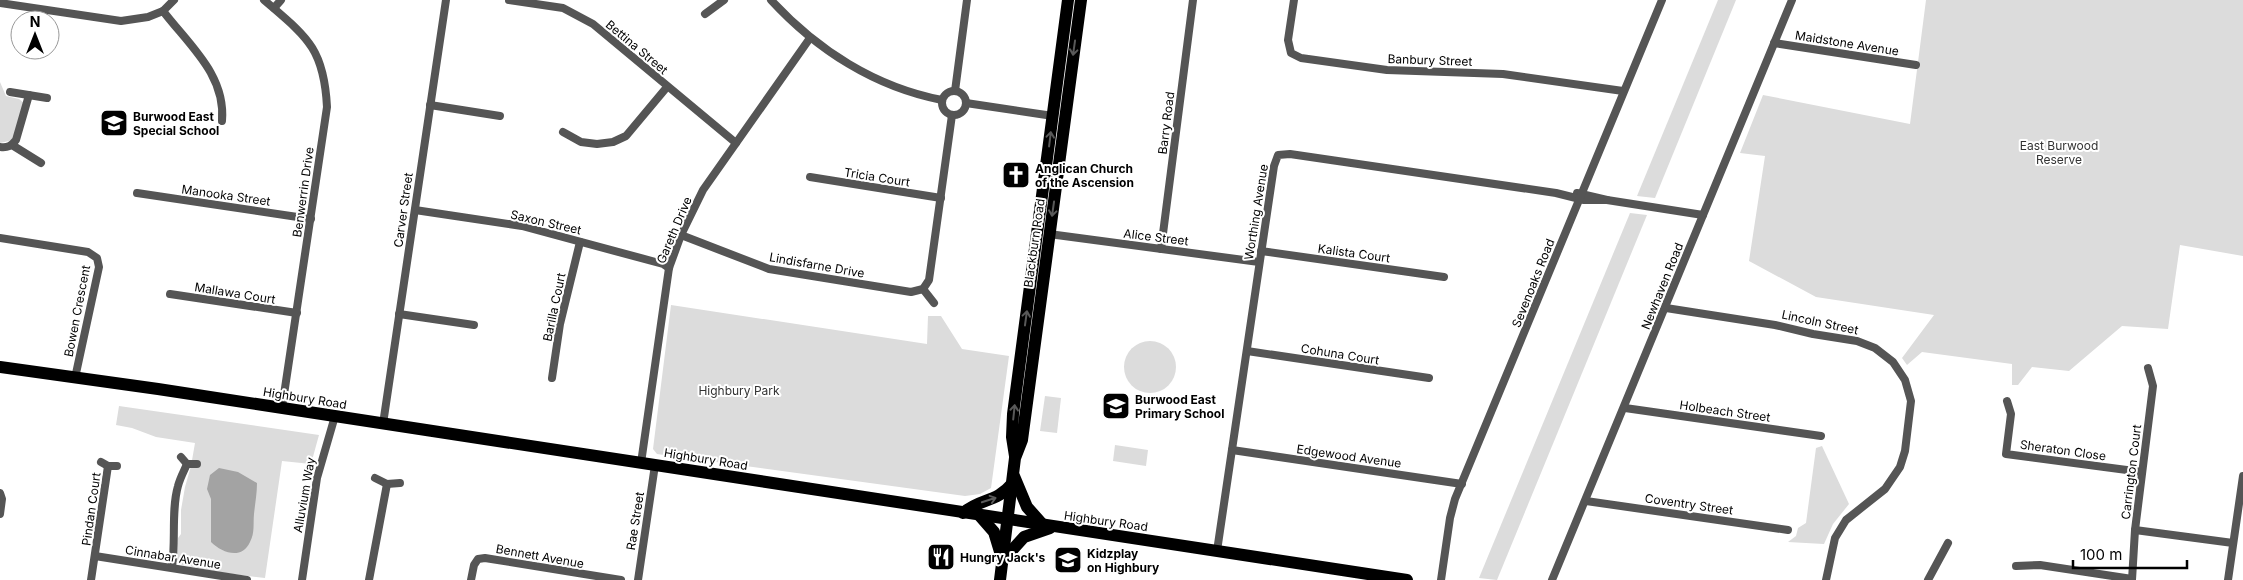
<svg xmlns="http://www.w3.org/2000/svg" width="2243" height="580" viewBox="0 0 2243 580" font-family="Inter,sans-serif">
	<rect width="100%" height="100%" fill="#fff"/>
	<g fill="#dcdcdc">
		<polygon points="1718,0 1736,0 1655,198 1637,196"/>
		<polygon points="1926,0 2243,0 2243,256 2180,245 2168,329 2122,326 2069,371 2032,367 2018,385 2012,385 2012,364 1922,352 1907,365 1902,358 1934,315 1816,297 1749,261 1765,156 1740,153 1763,95 1910,124"/>
		<polygon points="0,82 6,96 19,99 24,103 13,140 0,143"/>
		<polygon points="1630,213 1647,215 1497,580 1479,578"/>
		<polygon points="671,305 927,344 928,316 941,316 962,349 1009,356 991,488 980,494 965,496 657,454 653,449"/>
		<circle cx="1150" cy="367" r="26"/>
		<polygon points="1045,396 1061,398 1057,433 1040,431"/>
		<polygon points="119,406 319,435 311,464 282,461 265,578 225,573 182,565 177,560 178,538 181,534 181,510 185,487 191,466 195,443 156,437 132,428 116,425"/>
		<polygon points="1115,445 1148,450 1146,466 1113,461"/>
		<polygon points="1822,446 1849,504 1833,524 1824,544 1788,542 1796,536 1798,528 1806,523 1816,448"/>
	</g>
	<path fill="#a3a3a3" d="M219,468L238,472L257,483C257,494 255,504 254,514C253,524 255,533 250,542C242,560 222,553 211,542V499L207,489L210,475Z"/>
	<g fill="none" stroke-linecap="round" stroke-linejoin="round">
		<g stroke="#555" stroke-width="8">
			<path d="M264,0C307,37 324,48 327,107L282,408"/>
			<polyline points="509,0 563,8 593,24 736,143"/>
			<path d="M771,0C817,50 875,87 942,100"/>
			<polyline points="1294,0 1288,40 1291,53 1301,58 1387,70 1503,74 1623,91"/>
			<polyline points="0,3 121,21 148,17 163,11 174,0"/>
			<polyline points="274,8 281,0"/>
			<path d="M163,11C189,45 226,75 222,121"/>
			<polyline points="705,14 724,0"/>
			<polyline points="1774,43 1916,65"/>
			<polyline points="955,91 967,0"/>
			<circle cx="954" cy="103" r="12"/>
			<polyline points="10,92 47,98"/>
			<polyline points="966,103 1053,116"/>
			<polyline points="430,105 500,116"/>
			<polyline points="563,132 581,142 597,144 613,142 626,136 667,87"/>
			<polyline points="12,145 41,163"/>
			<path d="M0,147C8,148 11,146 16,140L29,95"/>
			<polyline points="810,177 941,198"/>
			<polyline points="137,193 311,219"/>
			<polyline points="1577,193 1607,200 1703,215"/>
			<polyline points="415,210 522,226 663,264 669,268"/>
			<polyline points="1049,234 1259,262"/>
			<polyline points="681,235 769,269 911,292 923,289 929,280 952,115"/>
			<polyline points="0,238 88,252 97,258 99,267 75,378"/>
			<polyline points="1161,249 1193,0"/>
			<polyline points="1261,251 1444,277"/>
			<polyline points="923,289 934,303"/>
			<polyline points="170,294 297,313"/>
			<polyline points="1666,308 1775,325 1813,334 1857,341 1875,348 1893,362 1905,380 1911,401 1905,451 1900,467 1885,489 1846,520 1835,538 1826,580"/>
			<polyline points="399,314 474,325"/>
			<polyline points="1247,351 1429,378"/>
			<polyline points="552,378 560,324 580,242"/>
			<polyline points="2007,401 2011,414 2006,454 2142,472"/>
			<polyline points="1625,408 1821,436"/>
			<polyline points="383,424 446,0"/>
			<polyline points="1232,450 1462,484"/>
			<polyline points="181,457 187,464 197,464"/>
			<polyline points="101,462 108,466 117,466"/>
			<polyline points="641,463 669,268 681,235 703,190 810,38"/>
			<polyline points="375,478 387,484 400,483"/>
			<polyline points="0,493 2,499 0,514"/>
			<polyline points="1586,501 1788,530"/>
			<polyline points="2135,530 2233,543"/>
			<polyline points="1217,551 1274,166 1278,155 1290,154 1556,193 1584,200 1607,200"/>
			<polyline points="95,556 247,580"/>
			<polyline points="2016,566 2040,565 2132,579"/>
			<path d="M172,567C176,542 171,510 178,486C180,478 184,471 187,464"/>
			<polyline points="91,580 108,466"/>
			<polyline points="302,580 317,478 335,416"/>
			<polyline points="369,580 387,484"/>
			<polyline points="471,580 474,565 478,559 485,558 621,580"/>
			<polyline points="638,580 655,465"/>
			<polyline points="1441,580 1450,518 1455,499 1662,0"/>
			<polyline points="1552,580 1792,0"/>
			<polyline points="1928,580 1948,543"/>
			<polyline points="2132,580 2135,530 2153,386 2148,368"/>
			<polyline points="2228,580 2243,476"/>
		</g>
		<g stroke="#000" stroke-width="12">
			<polyline points="0,367 158,389 1407,580"/>
			<polyline points="1015,456 1012,437 1013,414 1068,0"/>
			<polyline points="1014,476 1027,507 1043,525"/>
			<path d="M963,513C982,497 995,504 1013,483"/>
			<polyline points="980,516 994,532 1001,555"/>
			<polyline points="1004,559 1024,537 1050,528"/>
			<polyline points="1000,580 1015,458 1022,440 1081,0"/>
		</g>
	</g>
	<defs><path id="oneway-shaft" d="M-6 0H5M1.5-3L5.5 0L1.5 3" fill="none" stroke-width="1.6" stroke-linecap="round" stroke-linejoin="round" transform="scale(1.25)"/></defs>
	<g stroke="#595959">
		<use href="#oneway-shaft" transform="translate(1074 48) rotate(98)"/>
		<use href="#oneway-shaft" transform="translate(1050 139) rotate(-83)"/>
		<use href="#oneway-shaft" transform="translate(1053 209) rotate(98)"/>
		<use href="#oneway-shaft" transform="translate(1026 318) rotate(-82)"/>
		<use href="#oneway-shaft" transform="translate(1014 412) rotate(-84)"/>
		<use href="#oneway-shaft" transform="translate(989 500) rotate(-18)"/>
	</g>
	<defs>
		<symbol id="school-square" viewBox="-11 -11 22 22"><rect x="-9" y="-9" width="18" height="18" rx="4" fill="#000" stroke="#fff"/><path d="M0-5L7-2L0 1L-7-2ZM-4 1L0 2.5L4 1V4Q0 6-4 4Z" fill="#fff"/></symbol>
		<symbol id="church-square" viewBox="-11 -11 22 22"><rect x="-9" y="-9" width="18" height="18" rx="4" fill="#000" stroke="#fff"/><path d="M-1.2-6h2.4v3.5h3.3v2.4h-3.3V6h-2.4V-.1h-3.3v-2.4h3.3Z" fill="#fff"/></symbol>
		<symbol id="restaurant-square" viewBox="-11 -11 22 22"><rect x="-9" y="-9" width="18" height="18" rx="4" fill="#000" stroke="#fff"/><path d="M-5-6h1v4h1v-4h1v4h1v-4h1v5L-1.5 .5V6h-2V.5L-5-1ZM5-6V6H3V1.5H1.5Q1.5-4 5-6Z" fill="#fff"/></symbol>
	</defs>
	<g fill-rule="evenodd">
		<use href="#school-square" x="98" y="107" width="32" height="32"/>
		<use href="#church-square" x="1000" y="159" width="32" height="32"/>
		<use href="#school-square" x="1100" y="390" width="32" height="32"/>
		<use href="#restaurant-square" x="925" y="541" width="32" height="32"/>
		<use href="#school-square" x="1052" y="544" width="32" height="32"/>
	</g>
	<g text-anchor="middle" dominant-baseline="central" stroke-width="4" stroke-linejoin="round" paint-order="stroke">
		<g font-size="12" fill="#000" stroke="#fff">
			<text transform="translate(1847 43) rotate(9)">Maidstone Avenue</text>
			<text transform="translate(637 47) rotate(40)">Bettina Street</text>
			<text transform="translate(1430 60) rotate(2)">Banbury Street</text>
			<text transform="translate(1166 123) rotate(-83)">Barry Road</text>
			<text transform="translate(877 177) rotate(9)">Tricia Court</text>
			<text transform="translate(303 192) rotate(-82)">Benwerrin Drive</text>
			<text transform="translate(226 195) rotate(8)">Manooka Street</text>
			<text transform="translate(403 210) rotate(-82)">Carver Street</text>
			<text transform="translate(1256 212) rotate(-81)">Worthing Avenue</text>
			<text transform="translate(546 222) rotate(13)">Saxon Street</text>
			<text transform="translate(674 230) rotate(-67)">Gareth Drive</text>
			<text transform="translate(1156 237) rotate(7)">Alice Street</text>
			<text transform="translate(1034 243) rotate(-82)">Blackburn Road</text>
			<text transform="translate(1354 253) rotate(8)">Kalista Court</text>
			<text transform="translate(817 265) rotate(10)">Lindisfarne Drive</text>
			<text transform="translate(1533 283) rotate(-68)">Sevenoaks Road</text>
			<text transform="translate(1662 286) rotate(-68)">Newhaven Road</text>
			<text transform="translate(235 293) rotate(9)">Mallawa Court</text>
			<text transform="translate(554 307) rotate(-78)">Barilla Court</text>
			<text transform="translate(77 311) rotate(-79)">Bowen Crescent</text>
			<text transform="translate(1820 322) rotate(12)">Lincoln Street</text>
			<text transform="translate(1340 354) rotate(9)">Cohuna Court</text>
			<text transform="translate(305 398) rotate(9)">Highbury Road</text>
			<text transform="translate(1725 411) rotate(8)">Holbeach Street</text>
			<text transform="translate(2063 450) rotate(8)">Sheraton Close</text>
			<text transform="translate(1349 456) rotate(8)">Edgewood Avenue</text>
			<text transform="translate(706 459) rotate(9)">Highbury Road</text>
			<text transform="translate(2131 472) rotate(-83)">Carrington Court</text>
			<text transform="translate(304 495) rotate(-80)">Alluvium Way</text>
			<text transform="translate(1689 504) rotate(8)">Coventry Street</text>
			<text transform="translate(91 509) rotate(-82)">Pindan Court</text>
			<text transform="translate(635 521) rotate(-81)">Rae Street</text>
			<text transform="translate(1106 521) rotate(8)">Highbury Road</text>
			<text transform="translate(540 556) rotate(10)">Bennett Avenue</text>
			<text transform="translate(173 557) rotate(9)">Cinnabar Avenue</text>
		</g>
		<g font-size="12" font-weight="bold" fill="#000" stroke="#fff" text-anchor="start">
			<text x="133" y="116">Burwood East<tspan x="133" dy="14">Special School</tspan></text>
			<text x="1035" y="168">Anglican Church<tspan x="1035" dy="14">of the Ascension</tspan></text>
			<text x="1135" y="399">Burwood East<tspan x="1135" dy="14">Primary School</tspan></text>
			<text x="1087" y="553">Kidzplay<tspan x="1087" dy="14">on Highbury</tspan></text>
			<text x="960" y="557">Hungry Jack's</text>
		</g>
		<g font-size="12" fill="#333" stroke="#fff">
			<text x="2059" y="145">East Burwood<tspan x="2059" dy="14">Reserve</tspan></text>
			<text x="739" y="390">Highbury Park</text>
		</g>
	</g>
	<g transform="translate(35 35)"><circle r="24" fill="#ffffff" stroke="#999999"/>
	<path d="M0-4L9 19L0 12L-9 19Z" fill="#000000"/>
	<text y="-8" font-size="14" font-weight="bold" text-anchor="middle" fill="#000000">N</text>
	</g>
	<path d="M2073 560v8h114v-8" fill="none" stroke="#000000" stroke-width="2.5"/>
	<text x="2080" y="560" font-size="15" fill="#000000" stroke="#ffffff" stroke-width="4" paint-order="stroke">100 m</text>
</svg>
